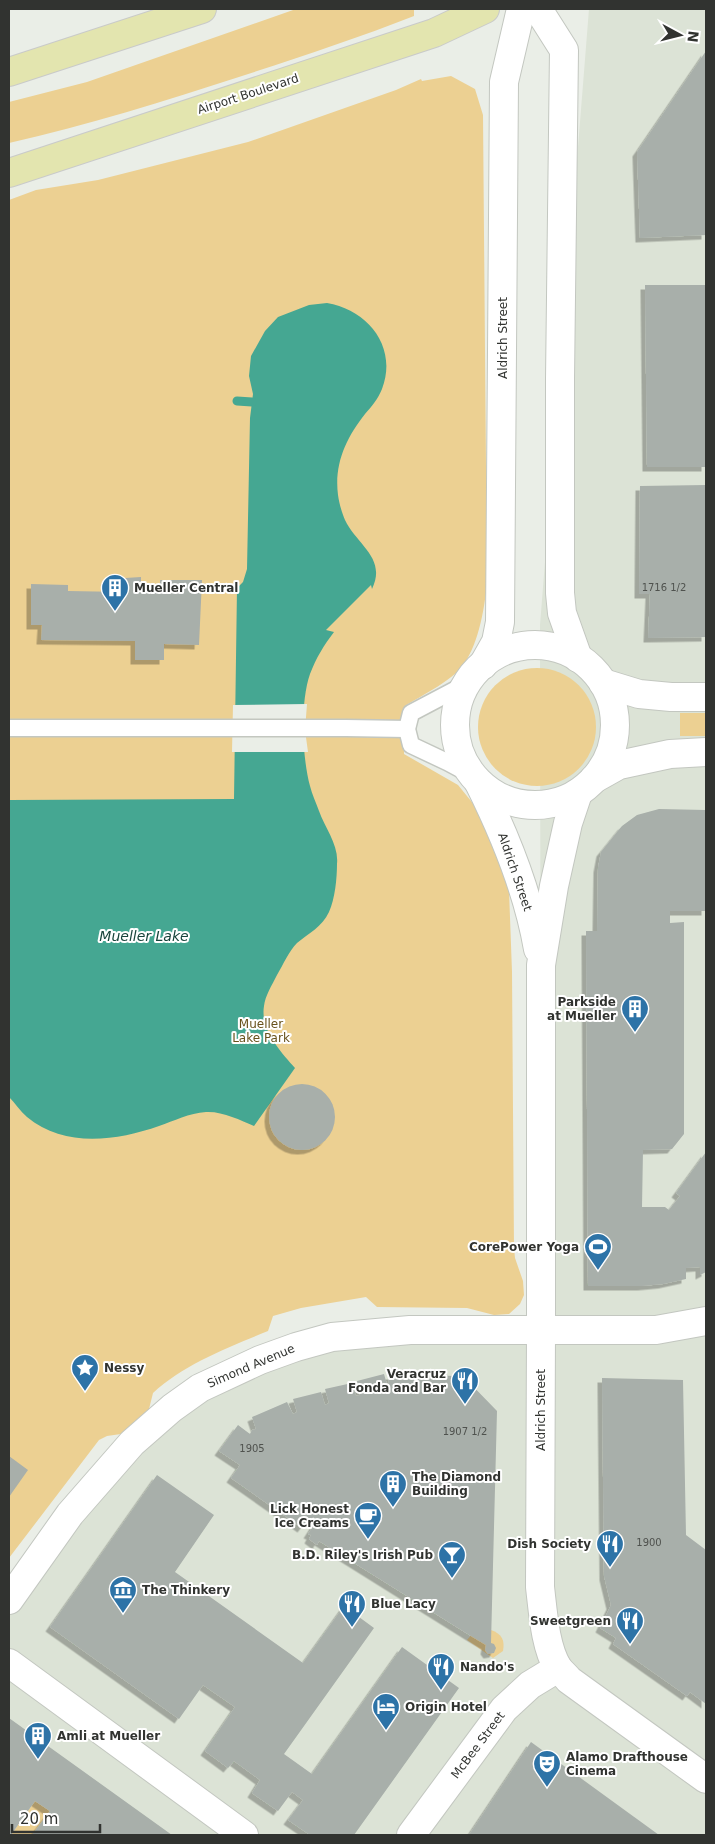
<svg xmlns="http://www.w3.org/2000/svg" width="715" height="1844" viewBox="0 0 715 1844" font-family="'DejaVu Sans',sans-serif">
	<defs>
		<filter id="shadow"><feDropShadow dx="-4.5" dy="4.5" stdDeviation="0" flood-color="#0004"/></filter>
	</defs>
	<rect width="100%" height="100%" fill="#eaeee7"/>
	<polygon fill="#dce3d6" points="589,9 706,9 706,1835 9,1835 9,1600 132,1443 296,1347 541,1331 540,625"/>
	<g fill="#ecd092">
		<path d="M296,9H414V16C358,38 300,57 242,76C165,101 88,125 9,143V102L87,82Z"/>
		<path d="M451,76L475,89L483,115L487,584C484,611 478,648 460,669C447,683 421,696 405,706L404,754L458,785L480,812L493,834L509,890L512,972L514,1248L515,1258L523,1281L524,1295L520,1304L509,1314L494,1315L467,1308L377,1307L366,1297L301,1308L273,1316L268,1331C229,1347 184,1364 153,1393L149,1409L121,1434L107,1436L99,1440L9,1558V200L36,190L98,180L248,142L396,90L421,79L422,81Z"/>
		<circle cx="537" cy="727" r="59"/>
		<rect x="680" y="713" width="26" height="23"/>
		<path d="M491,1630C502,1634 505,1640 503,1651L493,1658L467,1640L473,1633Z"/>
		<polygon points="35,1801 50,1811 32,1835 11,1835"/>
	</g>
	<path fill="#45a792" d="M327,303C368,310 398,347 382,389C378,399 372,406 365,414C346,438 334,464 338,495C339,503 342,513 345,520C357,545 387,558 372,589L371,585L326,630L334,632C324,645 316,658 310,674C300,702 302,757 310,786C312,794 316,803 319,811C325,828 339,845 337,864C337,878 335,899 329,912C322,927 309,933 297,943C289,951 283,965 277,975C272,985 265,996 264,1006C260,1030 281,1052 295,1068L254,1126C240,1120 222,1111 206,1112C189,1113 174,1121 159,1126C116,1141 64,1148 27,1117C20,1111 15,1103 9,1097V800L234,799L237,588L243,582L247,569L250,418L253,394L249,376L251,356L265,331L278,317L309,305Z"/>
	<polygon fill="#eaeee7" points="307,704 305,730 308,752 232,752 233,705"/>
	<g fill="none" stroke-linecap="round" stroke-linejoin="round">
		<polyline stroke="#45a792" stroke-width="9" points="237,401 252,402"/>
	</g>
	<g fill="#a8afaa" filter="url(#shadow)">
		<polygon points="706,51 706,235 640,238 637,152"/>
		<polygon points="645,285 706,285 706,467 647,467"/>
		<polygon points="706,485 706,637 648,638 650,594 639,594 640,486"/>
		<polygon points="141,577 141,590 160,590 160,580 202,580 199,645 164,644 164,660 135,660 135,641 41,640 42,625 31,625 31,584 68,585 68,591 124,592 125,578"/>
		<polygon points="659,809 706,810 706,911 670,911 670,923 684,922 684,1134 672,1149 643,1150 642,1207 665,1207 669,1210 680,1196 676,1193 706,1152 706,1272 700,1275 700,1267 686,1268 686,1279 663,1284 642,1286 588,1286 586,931 597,931 598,868 601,852 622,826 637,815"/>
		<circle cx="302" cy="1117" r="33"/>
		<polygon points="384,1374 388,1388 389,1375 463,1376 497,1411 491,1643 494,1644 496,1648 494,1653 488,1654 485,1650 486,1645 471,1636 319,1541 317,1545 309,1539 311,1535 308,1534 315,1523 309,1519 302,1528 231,1478 240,1465 219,1451 238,1425 250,1434 252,1430 256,1429 252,1417 287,1402 293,1414 297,1412 293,1399 321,1392 325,1405 329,1403 325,1389 352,1383 356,1396 360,1395 357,1381"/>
		<polygon points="602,1378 683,1380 686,1535 706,1550 706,1704 690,1692 687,1696 613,1644 616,1638 600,1628 611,1605 604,1576"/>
		<polygon points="9,1456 28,1470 9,1497"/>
		<polygon points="157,1475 214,1515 175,1572 303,1663 344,1606 374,1628 284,1754 312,1774 402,1647 459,1688 354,1835 310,1835 288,1820 303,1800 292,1792 278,1811 252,1793 260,1780 234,1761 228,1768 205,1751 235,1707 203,1685 179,1719 50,1627"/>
		<polygon points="9,1718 172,1835 32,1835 50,1811 35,1801 11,1835 9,1835"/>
		<polygon points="531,1742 659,1835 469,1835"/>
	</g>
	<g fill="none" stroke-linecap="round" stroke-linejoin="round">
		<defs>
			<g id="service">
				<polyline points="466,684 411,713 407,729 411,745 447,762 475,777"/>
				<polyline points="9,728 346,728 407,729"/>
			</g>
			<g id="minor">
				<path d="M541,1331L540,1587C543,1612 545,1647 558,1668C561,1672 566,1676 569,1680L706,1779"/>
				<polyline points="9,1663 244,1835"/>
				<polyline points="411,1835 504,1709 530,1685 558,1668"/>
			</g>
			<g id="tertiary">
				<polyline points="538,9 564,50 560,379 560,593 562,613 578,658"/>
				<circle cx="535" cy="725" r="80"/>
				<polyline points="483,665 496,642 500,622 504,82 521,9"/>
				<polyline points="603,683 639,694 671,697 706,697"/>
				<polyline points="594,779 619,765 670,754 706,752"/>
				<path d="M479,783C505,835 528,891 538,949"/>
				<polyline points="541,1331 541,965 554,886 568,823 578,793"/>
				<polyline points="9,1600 70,1514 132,1443 172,1408 200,1388 260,1360 296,1347 332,1337 410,1330 656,1330 706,1321"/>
			</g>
			<g id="primary">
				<polyline points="9,72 202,9"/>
				<polyline points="9,173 434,33 485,9"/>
			</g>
		</defs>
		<use href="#service" stroke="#c3c7c0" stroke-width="19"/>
		<use href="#minor" stroke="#c3c7c0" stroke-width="30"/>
		<use href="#tertiary" stroke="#c3c7c0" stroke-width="30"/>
		<use href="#primary" stroke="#c9cac9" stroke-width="30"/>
		<use href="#service" stroke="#fff" stroke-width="16"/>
		<use href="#minor" stroke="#fff" stroke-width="28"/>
		<use href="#tertiary" stroke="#fff" stroke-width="28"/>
		<use href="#primary" stroke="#e3e5af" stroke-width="28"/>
	</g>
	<defs>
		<symbol id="building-pin" viewBox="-11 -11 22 30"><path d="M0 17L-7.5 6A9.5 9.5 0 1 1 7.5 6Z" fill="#2d73a7" stroke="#fff"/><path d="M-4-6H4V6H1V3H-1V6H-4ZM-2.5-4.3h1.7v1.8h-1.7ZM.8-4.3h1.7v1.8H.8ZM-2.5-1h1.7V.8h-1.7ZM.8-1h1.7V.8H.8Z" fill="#fff"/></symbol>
		<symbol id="stadium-pin" viewBox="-11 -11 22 30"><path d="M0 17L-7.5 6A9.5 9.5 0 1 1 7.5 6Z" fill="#2d73a7" stroke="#fff"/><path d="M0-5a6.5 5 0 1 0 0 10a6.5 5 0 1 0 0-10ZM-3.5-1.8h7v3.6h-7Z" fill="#fff"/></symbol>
		<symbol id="sight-pin" viewBox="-11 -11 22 30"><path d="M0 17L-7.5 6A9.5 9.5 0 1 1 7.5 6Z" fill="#2d73a7" stroke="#fff"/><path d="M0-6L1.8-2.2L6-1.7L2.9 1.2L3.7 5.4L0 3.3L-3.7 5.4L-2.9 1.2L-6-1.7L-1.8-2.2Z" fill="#fff"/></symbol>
		<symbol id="restaurant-pin" viewBox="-11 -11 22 30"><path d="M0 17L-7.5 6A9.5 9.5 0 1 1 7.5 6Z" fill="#2d73a7" stroke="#fff"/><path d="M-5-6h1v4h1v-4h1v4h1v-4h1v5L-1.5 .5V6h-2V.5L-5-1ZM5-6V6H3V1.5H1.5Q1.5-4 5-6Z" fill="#fff"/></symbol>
		<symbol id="cafe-pin" viewBox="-11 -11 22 30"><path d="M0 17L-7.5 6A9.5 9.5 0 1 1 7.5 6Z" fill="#2d73a7" stroke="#fff"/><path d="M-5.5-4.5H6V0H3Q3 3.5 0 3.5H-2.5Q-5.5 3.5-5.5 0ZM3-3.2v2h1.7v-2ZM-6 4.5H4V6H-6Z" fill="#fff"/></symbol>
		<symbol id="bar-pin" viewBox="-11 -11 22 30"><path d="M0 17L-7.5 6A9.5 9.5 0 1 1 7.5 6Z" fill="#2d73a7" stroke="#fff"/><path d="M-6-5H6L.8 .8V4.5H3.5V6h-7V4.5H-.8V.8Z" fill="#fff"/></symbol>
		<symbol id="museum-pin" viewBox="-11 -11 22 30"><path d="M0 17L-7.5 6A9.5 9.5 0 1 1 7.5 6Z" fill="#2d73a7" stroke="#fff"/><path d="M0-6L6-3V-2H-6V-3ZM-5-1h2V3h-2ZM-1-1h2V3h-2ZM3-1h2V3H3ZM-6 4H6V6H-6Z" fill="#fff"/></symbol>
		<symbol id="hotel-pin" viewBox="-11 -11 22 30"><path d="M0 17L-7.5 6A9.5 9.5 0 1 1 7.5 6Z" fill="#2d73a7" stroke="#fff"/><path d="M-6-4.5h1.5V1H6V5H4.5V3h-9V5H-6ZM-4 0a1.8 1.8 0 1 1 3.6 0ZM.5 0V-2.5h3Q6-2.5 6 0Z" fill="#fff"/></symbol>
		<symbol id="theatre-pin" viewBox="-11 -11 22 30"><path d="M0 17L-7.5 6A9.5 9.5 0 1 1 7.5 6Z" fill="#2d73a7" stroke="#fff"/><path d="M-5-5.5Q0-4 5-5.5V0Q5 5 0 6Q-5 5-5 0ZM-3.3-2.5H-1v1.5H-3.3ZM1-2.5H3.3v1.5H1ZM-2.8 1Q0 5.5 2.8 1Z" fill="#fff"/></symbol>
	</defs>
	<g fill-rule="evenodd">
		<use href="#building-pin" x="99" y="572" width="32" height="43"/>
		<use href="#building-pin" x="619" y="993" width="32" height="43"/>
		<use href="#stadium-pin" x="582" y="1231" width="32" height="43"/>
		<use href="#sight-pin" x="69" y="1352" width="32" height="43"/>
		<use href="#restaurant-pin" x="449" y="1365" width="32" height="43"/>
		<use href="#building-pin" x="377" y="1468" width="32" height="43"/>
		<use href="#cafe-pin" x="352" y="1500" width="32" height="43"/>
		<use href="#restaurant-pin" x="594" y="1528" width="32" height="43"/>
		<use href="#bar-pin" x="436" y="1539" width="32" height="43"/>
		<use href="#museum-pin" x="107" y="1574" width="32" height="43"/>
		<use href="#restaurant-pin" x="336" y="1588" width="32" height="43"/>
		<use href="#restaurant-pin" x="614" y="1605" width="32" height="43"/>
		<use href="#restaurant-pin" x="425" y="1651" width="32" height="43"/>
		<use href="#hotel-pin" x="370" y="1691" width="32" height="43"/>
		<use href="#building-pin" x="22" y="1720" width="32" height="43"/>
		<use href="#theatre-pin" x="531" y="1748" width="32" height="43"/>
	</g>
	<g text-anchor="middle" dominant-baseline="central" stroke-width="4" stroke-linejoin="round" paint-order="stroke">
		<g font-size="10" fill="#4f524e">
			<text x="664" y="587">1716 1/2</text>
			<text x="465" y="1431">1907 1/2</text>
			<text x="252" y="1448">1905</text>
			<text x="649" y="1542">1900</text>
		</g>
		<g font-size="12" fill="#313330" stroke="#fff">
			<text transform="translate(248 94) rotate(-18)">Airport Boulevard</text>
			<text transform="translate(503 338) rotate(-90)">Aldrich Street</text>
			<text transform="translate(515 872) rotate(71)">Aldrich Street</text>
			<text transform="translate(251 1366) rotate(-23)">Simond Avenue</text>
			<text transform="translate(541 1410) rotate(-90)">Aldrich Street</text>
			<text transform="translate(478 1745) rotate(-53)">McBee Street</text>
		</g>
		<g font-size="12" font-weight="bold" fill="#313330" stroke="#fff" text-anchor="start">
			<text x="134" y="588">Mueller Central</text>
			<text x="616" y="1002" text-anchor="end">Parkside<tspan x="616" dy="14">at Mueller</tspan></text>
			<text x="579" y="1247" text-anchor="end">CorePower Yoga</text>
			<text x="104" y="1368">Nessy</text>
			<text x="446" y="1374" text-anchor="end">Veracruz<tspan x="446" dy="14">Fonda and Bar</tspan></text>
			<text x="412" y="1477">The Diamond<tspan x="412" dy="14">Building</tspan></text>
			<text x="349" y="1509" text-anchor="end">Lick Honest<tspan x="349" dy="14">Ice Creams</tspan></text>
			<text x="591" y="1544" text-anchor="end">Dish Society</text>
			<text x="433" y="1555" text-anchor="end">B.D. Riley's Irish Pub</text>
			<text x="142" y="1590">The Thinkery</text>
			<text x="371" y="1604">Blue Lacy</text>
			<text x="611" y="1621" text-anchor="end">Sweetgreen</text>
			<text x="460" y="1667">Nando's</text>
			<text x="405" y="1707">Origin Hotel</text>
			<text x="57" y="1736">Amli at Mueller</text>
			<text x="566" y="1757">Alamo Drafthouse<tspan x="566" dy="14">Cinema</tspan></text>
		</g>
		<g font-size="12" fill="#68521c" stroke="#fff">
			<text x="261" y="1024">Mueller<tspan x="261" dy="14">Lake Park</tspan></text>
		</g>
		<g font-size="14" font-style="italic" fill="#18443b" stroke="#fff">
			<text x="144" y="936">Mueller Lake</text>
		</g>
	</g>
	<rect width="715" height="1844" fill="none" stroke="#313330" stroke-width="20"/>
	<g transform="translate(680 35) rotate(97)" stroke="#ffffff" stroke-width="4" paint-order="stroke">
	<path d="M0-4L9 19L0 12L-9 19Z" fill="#313330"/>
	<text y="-8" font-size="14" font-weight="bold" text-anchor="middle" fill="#313330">N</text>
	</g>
	<path d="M12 1824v8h88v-8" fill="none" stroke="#313330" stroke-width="2.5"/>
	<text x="20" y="1824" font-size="15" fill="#313330" stroke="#ffffff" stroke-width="4" paint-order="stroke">20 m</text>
</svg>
